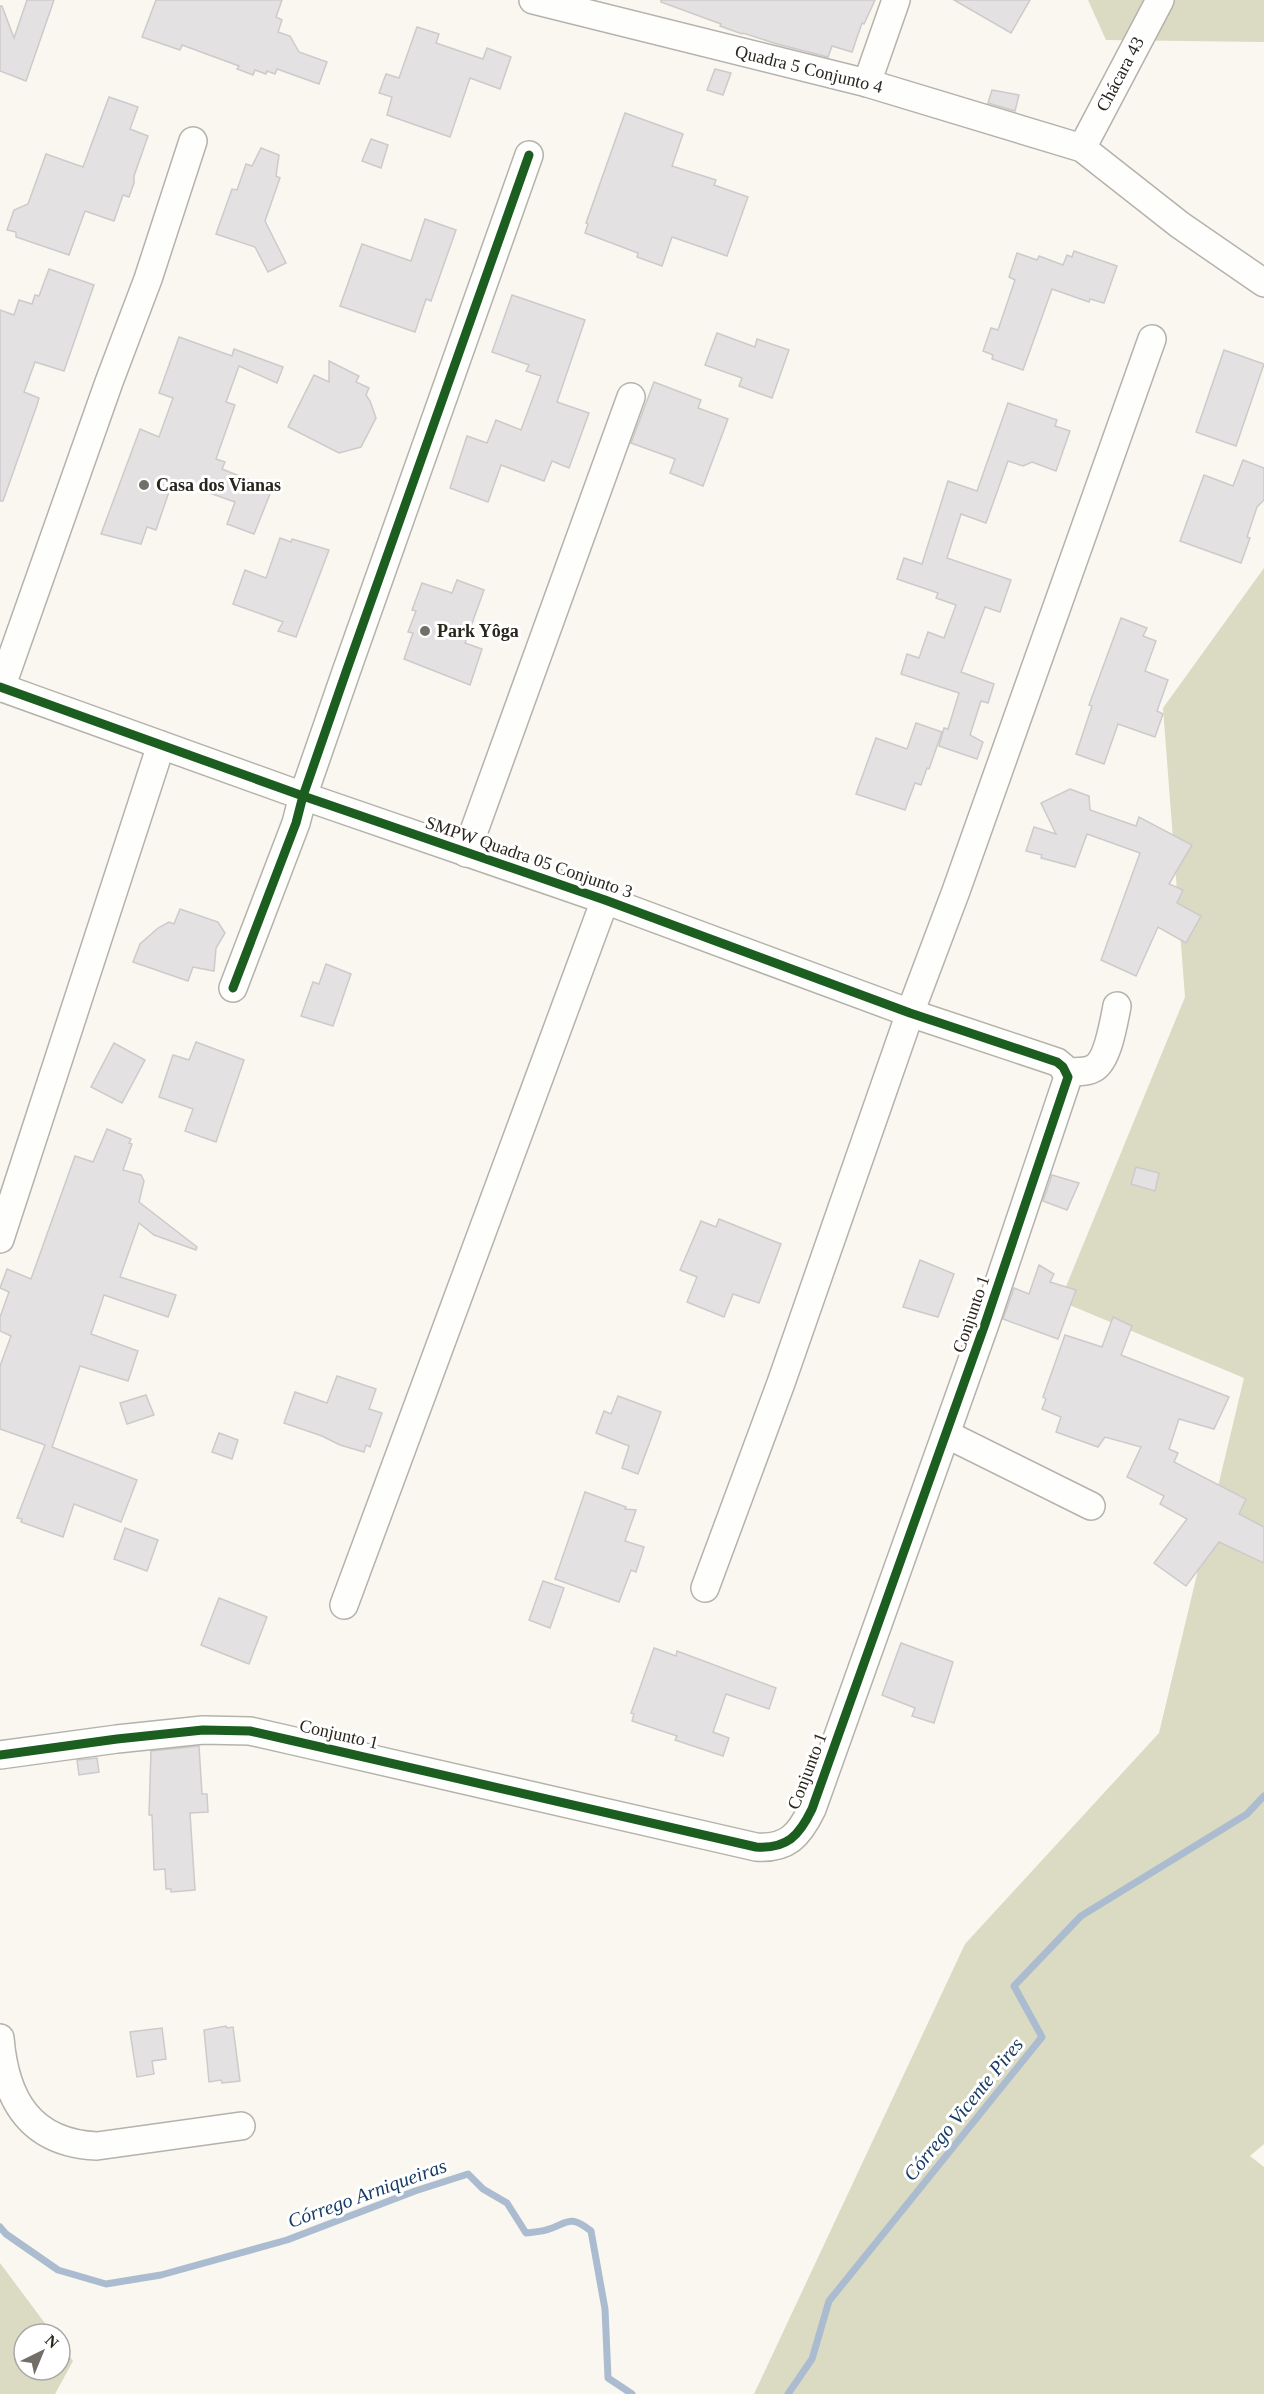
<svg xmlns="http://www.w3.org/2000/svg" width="1264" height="2394" viewBox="0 0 1264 2394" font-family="Georgia,serif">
	<rect width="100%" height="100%" fill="#faf7f0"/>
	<g fill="#dadbc2">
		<polygon points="1088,0 1264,0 1264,42 1106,40"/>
		<polygon points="1264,568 1264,2144 1250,2156 1264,2167 1264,2394 754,2394 965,1944 1159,1733 1244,1378 1060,1301 1185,997 1163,708"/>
		<polygon points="0,2263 53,2334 24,2334 24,2370 60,2370 60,2343 73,2361 55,2394 0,2394"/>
	</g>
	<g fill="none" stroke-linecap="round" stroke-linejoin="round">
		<g stroke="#abbcd0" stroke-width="7">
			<path d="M0,2227L6,2234L58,2270L106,2284L161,2275L287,2240L415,2191L468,2174L483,2189L507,2203L526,2233C532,2232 540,2232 546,2230C568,2224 568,2213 591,2231L605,2309L608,2378L632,2394"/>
			<polyline points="788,2394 812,2359 829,2301 1042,2037 1014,1986 1081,1916 1247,1814 1264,1796"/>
		</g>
	</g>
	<g fill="#e4e1e2" stroke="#cdcacb" stroke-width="1.5">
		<polygon points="27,0 54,0 26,81 0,71 0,6 2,6 14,38"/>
		<polygon points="156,0 282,0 276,17 282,20 278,32 290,36 299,52 327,62 319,84 277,69 275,74 267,71 266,74 255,70 253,75 237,69 239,66 182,45 180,50 142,37"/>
		<polygon points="661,0 875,0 864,24 862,23 852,52 832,46 828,57 777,44 743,33 742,34 720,26 721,24 661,2"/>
		<polygon points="954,0 1030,0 1011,33"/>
		<polygon points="417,27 439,34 436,43 483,59 487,48 511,57 500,89 470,78 450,137 387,115 392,97 379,93 386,74 399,78"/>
		<polygon points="715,69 731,73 723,95 707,90"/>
		<polygon points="992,90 1019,95 1015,111 988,103"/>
		<polygon points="109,97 138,107 130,129 148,136 134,176 134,183 129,197 123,195 114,221 85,211 69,255 16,237 16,232 7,230 14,210 28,204 46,154 83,167"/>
		<polygon points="625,113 683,134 672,166 716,180 714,185 748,197 727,256 672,237 662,266 637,257 638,253 585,233 588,224 586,223"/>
		<polygon points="371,139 388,145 381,168 362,161"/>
		<polygon points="261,148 279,155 276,176 280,178 265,221 286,263 268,272 255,247 216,234 232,189 237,190 246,164 252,166"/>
		<polygon points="425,219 456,230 431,301 426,299 415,332 340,306 362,244 411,261"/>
		<polygon points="1074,251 1117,266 1104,303 1090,299 1089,302 1052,289 1023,370 992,359 993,355 983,351 991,328 998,330 1015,280 1009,277 1017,253 1037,260 1039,256 1063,265 1067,255 1072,257"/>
		<polygon points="49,269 94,285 64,371 35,362 24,392 39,398 37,405 3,501 0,501 0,310 14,315 19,300 32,304 35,295 39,296"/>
		<polygon points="512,295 585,320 557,402 589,413 569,468 552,461 544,481 501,465 488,502 450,488 467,436 487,443 496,420 521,430 541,376 526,371 529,365 492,352"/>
		<polygon points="717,333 755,347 757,339 789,350 772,398 739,386 742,378 705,365"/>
		<polygon points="179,337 232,356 234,349 283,367 277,383 239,366 226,402 235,405 216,459 225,462 222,469 272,489 254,534 227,524 235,502 173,480 156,530 147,527 141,544 101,534 140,429 159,437 173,398 159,393"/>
		<polygon points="1224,350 1264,364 1236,446 1196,432"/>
		<polygon points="329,361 359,376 356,382 369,388 366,395 370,401 376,418 361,447 339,453 288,427 314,375 329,382"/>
		<polygon points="654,382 701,400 698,408 728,419 703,486 670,473 675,459 631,443"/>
		<polygon points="1008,403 1057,420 1055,426 1070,431 1056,471 1032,462 1023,466 1008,461 986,523 961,514 947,558 1011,580 1000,612 985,607 961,672 994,684 988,703 981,701 970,735 983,742 977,759 939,746 944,728 948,729 959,693 901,674 907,654 919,658 928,632 944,638 956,605 936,598 938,593 897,579 904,558 922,564 948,481 977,491"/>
		<polygon points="1243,460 1264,468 1264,500 1257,507 1247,537 1250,538 1241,563 1180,541 1204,475 1233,486"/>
		<polygon points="280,538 291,542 292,539 329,550 296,637 278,631 283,622 233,604 245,570 266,578"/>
		<polygon points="457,580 484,590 465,643 482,649 470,685 404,659 413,633 408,632 416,611 412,610 422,583 452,593"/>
		<polygon points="1121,618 1147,628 1143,636 1156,641 1145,671 1168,680 1157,711 1163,714 1155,737 1118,724 1104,764 1076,754 1092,706 1089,705"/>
		<polygon points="916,723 942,732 929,769 927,768 921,785 915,783 905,810 856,794 876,738 907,749"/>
		<polygon points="1070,789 1089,796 1090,810 1136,826 1139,817 1192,845 1169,884 1183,890 1177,903 1201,916 1186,943 1158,927 1136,976 1101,960 1140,853 1087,834 1075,867 1041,858 1042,855 1026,851 1034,827 1056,834 1041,803"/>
		<polygon points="180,909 218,922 225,933 216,948 214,971 193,967 188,981 133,962 140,944 158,928 169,922 174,924"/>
		<polygon points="326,964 351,974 333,1026 301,1016 313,982 319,984"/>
		<polygon points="196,1042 244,1060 216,1142 185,1131 193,1109 159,1097 173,1055 189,1060"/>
		<polygon points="114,1043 145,1060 122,1103 91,1087"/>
		<polygon points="107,1129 131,1139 129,1143 132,1144 123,1170 141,1175 144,1181 139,1202 197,1247 196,1250 154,1235 139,1223 120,1277 176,1295 168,1317 104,1295 91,1334 138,1351 128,1381 80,1366 52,1447 137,1480 121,1522 74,1504 63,1537 21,1522 22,1519 17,1518 45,1445 0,1429 0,1366 11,1336 0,1331 0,1317 9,1292 0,1288 7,1269 31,1279 75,1156 93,1162"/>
		<polygon points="1136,1167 1159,1173 1155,1191 1131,1184"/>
		<polygon points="1052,1175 1079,1183 1067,1210 1043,1201"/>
		<polygon points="719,1219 781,1244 759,1303 733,1294 724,1317 687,1302 697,1277 680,1270 701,1221 716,1227"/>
		<polygon points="920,1260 954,1274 938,1317 903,1307"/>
		<polygon points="1039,1265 1054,1274 1050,1282 1076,1290 1058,1339 1003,1319 1014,1288 1029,1294"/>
		<polygon points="1113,1317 1132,1326 1121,1355 1229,1397 1214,1429 1179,1419 1169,1449 1178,1453 1174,1462 1246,1499 1239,1514 1264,1527 1264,1563 1219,1542 1186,1586 1154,1563 1187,1519 1160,1504 1164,1496 1127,1477 1141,1447 1105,1437 1098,1447 1056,1432 1061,1417 1042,1409 1046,1399 1043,1397 1065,1335 1102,1347"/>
		<polygon points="337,1376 376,1389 369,1409 382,1413 370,1447 366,1445 364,1452 340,1445 322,1436 284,1423 295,1392 327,1403"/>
		<polygon points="146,1395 154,1415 127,1424 120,1403"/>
		<polygon points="618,1396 661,1412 638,1474 622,1468 629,1446 596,1433 604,1411 611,1414"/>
		<polygon points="219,1433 238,1440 232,1459 212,1452"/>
		<polygon points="585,1492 626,1507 625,1509 636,1510 625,1541 644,1547 636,1572 631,1570 619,1602 555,1579"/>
		<polygon points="125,1528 158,1540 147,1571 114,1559"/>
		<polygon points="543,1581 564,1588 550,1628 529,1620"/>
		<polygon points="219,1598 267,1617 249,1664 201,1645"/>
		<polygon points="901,1643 953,1662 934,1723 912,1716 915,1708 882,1695"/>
		<polygon points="654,1648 676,1656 677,1651 776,1688 769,1709 726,1694 713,1732 729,1738 723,1756 675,1740 677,1736 632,1721 634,1714 631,1713"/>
		<polygon points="199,1746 202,1794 207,1794 208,1812 190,1813 195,1890 171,1892 171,1889 166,1889 165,1869 154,1870 152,1815 149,1815 151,1751"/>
		<polygon points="97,1758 99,1772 79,1775 77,1760"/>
		<polygon points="226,2026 227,2028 233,2027 240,2081 222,2083 221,2080 209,2082 204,2030"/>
		<polygon points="162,2028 166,2059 152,2061 154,2074 137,2077 130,2032"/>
	</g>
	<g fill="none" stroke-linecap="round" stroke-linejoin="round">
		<defs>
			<g id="minor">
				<polyline points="533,0 867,83 1082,148 1180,225 1264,283"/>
				<polyline points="867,83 896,0"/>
				<polyline points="1082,148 1160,0"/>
				<path d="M0,687L303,796L605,900L910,1013L1057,1062L1063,1067L1068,1077L985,1324L812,1809C799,1836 787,1849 756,1847L294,1741L250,1731L203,1730L117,1739L0,1755"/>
				<polyline points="1,688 109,382 148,279 193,141"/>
				<polyline points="466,853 631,397"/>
				<polyline points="233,988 296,823 303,796 346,672 529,155"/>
				<path d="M1066,1072C1075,1071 1086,1073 1094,1068C1108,1060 1114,1021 1117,1006"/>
				<polyline points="0,1239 161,745"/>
				<polyline points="946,1434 1091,1506"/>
				<polyline points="705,1588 781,1383 910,1013 956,891 1152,339"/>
				<polyline points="344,1605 605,900"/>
				<path d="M0,2038C5,2099 30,2143 97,2146L241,2126"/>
			</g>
		</defs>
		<use href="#minor" stroke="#b5b2ab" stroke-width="30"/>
		<use href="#minor" stroke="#fefefd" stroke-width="27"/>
		<defs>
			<g id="cycleway">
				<path d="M0,687L303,796L605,900L910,1013L1057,1062L1063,1067L1068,1077L985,1324L812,1809C799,1836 787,1849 756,1847L294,1741L250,1731L203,1730L117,1739L0,1755"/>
				<polyline points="233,988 296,823 303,796 346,672 529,155"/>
			</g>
		</defs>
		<use href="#cycleway" stroke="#fff" stroke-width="13"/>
		<use href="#cycleway" stroke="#1b5e20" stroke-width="9"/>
	</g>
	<g fill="#736f68" stroke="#fff" stroke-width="2">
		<circle cx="144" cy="485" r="6"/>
		<circle cx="425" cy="631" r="6"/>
	</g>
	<g text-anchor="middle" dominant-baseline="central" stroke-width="6" stroke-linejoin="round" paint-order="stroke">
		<g font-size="18" fill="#2a261e" stroke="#fff">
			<text transform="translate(809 69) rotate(14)">Quadra 5 Conjunto 4</text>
			<text transform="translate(1120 74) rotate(-62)">Chácara 43</text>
			<text transform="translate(529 857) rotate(19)">SMPW Quadra 05 Conjunto 3</text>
			<text transform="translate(971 1314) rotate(-71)">Conjunto 1</text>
			<text transform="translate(339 1734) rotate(13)">Conjunto 1</text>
			<text transform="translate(807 1771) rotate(-69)">Conjunto 1</text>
		</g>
		<g font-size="18" font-weight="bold" fill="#2a261e" stroke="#fff" text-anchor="start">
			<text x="156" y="485">Casa dos Vianas</text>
			<text x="437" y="631">Park Yôga</text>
		</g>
		<g font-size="20" font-style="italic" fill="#163b65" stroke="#fff">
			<text transform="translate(963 2109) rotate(-51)">Córrego Vicente Pires</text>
			<text transform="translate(367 2193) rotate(-20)">Córrego Arniqueiras</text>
		</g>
	</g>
	<g transform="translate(42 2352) rotate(43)"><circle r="28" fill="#ffffff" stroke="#aaa8a5" stroke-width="1.5"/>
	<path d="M0-4.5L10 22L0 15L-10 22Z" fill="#736f68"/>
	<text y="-9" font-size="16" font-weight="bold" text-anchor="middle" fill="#2a261e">N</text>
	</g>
</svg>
